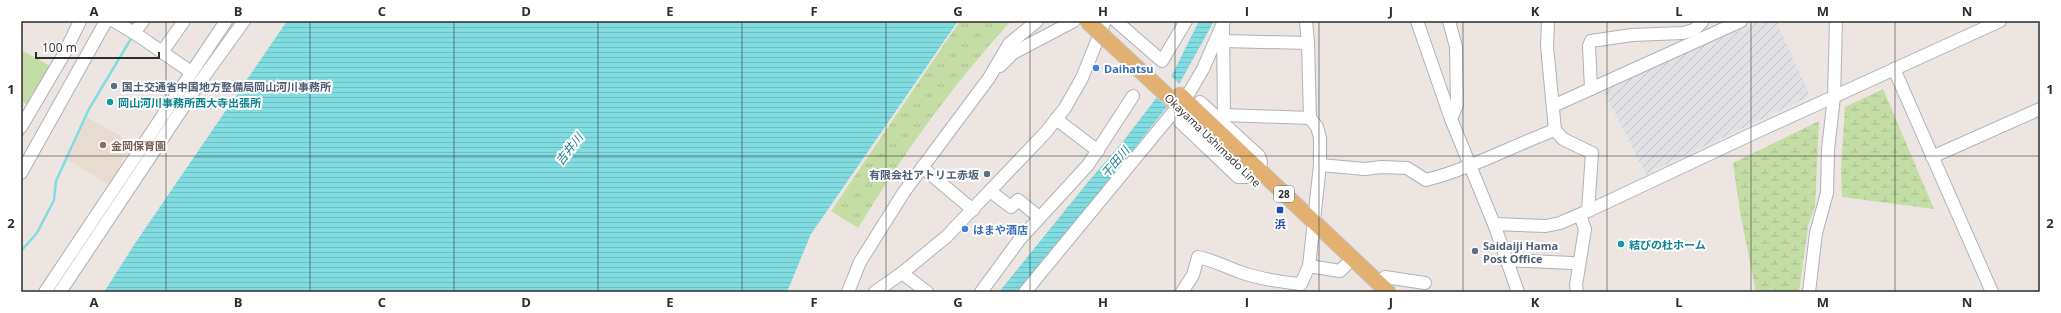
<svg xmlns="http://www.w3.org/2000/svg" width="2061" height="313" viewBox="0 0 2061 313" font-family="'Open Sans','Noto Sans JP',sans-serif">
	<defs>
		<pattern id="industrial-furrows" width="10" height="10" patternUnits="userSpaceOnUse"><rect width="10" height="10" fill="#e1e1e6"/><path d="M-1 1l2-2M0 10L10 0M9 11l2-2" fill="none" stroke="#c1c1c6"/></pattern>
		<pattern id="wetland-marsh" width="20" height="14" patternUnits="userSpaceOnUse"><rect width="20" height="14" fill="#c3dda4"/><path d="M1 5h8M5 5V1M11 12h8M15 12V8" fill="none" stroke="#a8be8e"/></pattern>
		<pattern id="park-tufts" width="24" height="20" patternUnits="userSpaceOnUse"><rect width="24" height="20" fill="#c3dda4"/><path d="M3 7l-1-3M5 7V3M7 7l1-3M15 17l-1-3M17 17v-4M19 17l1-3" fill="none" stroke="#a8be8e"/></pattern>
		<pattern id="water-rules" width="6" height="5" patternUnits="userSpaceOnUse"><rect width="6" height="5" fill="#81dce2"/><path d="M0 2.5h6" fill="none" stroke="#70bdc2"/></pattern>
	</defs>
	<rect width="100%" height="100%" fill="#ede5e1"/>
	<polygon fill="url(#industrial-furrows)" points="1759,21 1776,21 1810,96 1646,174 1604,92 1613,88 1611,84 1706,40 1708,44"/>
	<polygon fill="#e8dbd0" points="86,117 132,142 110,185 68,160"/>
	<polygon fill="#c3dda4" points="21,50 52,67 31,104 26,104 21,100"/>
	<g fill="url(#wetland-marsh)">
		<polygon points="1883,89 1934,209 1842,197 1841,170 1845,107"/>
		<polygon points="1819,121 1815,206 1808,226 1799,292 1756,292 1740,212 1733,163"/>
	</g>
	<path fill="url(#park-tufts)" d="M960,21H1011C953,84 903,154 858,228L831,211Z"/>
	<g fill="url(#water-rules)">
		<polygon points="287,21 958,21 811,234 787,292 104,292 136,242"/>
		<polygon points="1199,21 1214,21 1166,108 1021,292 999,292 1088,182 1124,140 1154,101 1173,73"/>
	</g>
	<polygon fill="#ede5e1" points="1170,75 1182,86 1168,108 1155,96"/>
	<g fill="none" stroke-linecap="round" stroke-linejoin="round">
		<g stroke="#81dce2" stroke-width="2.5">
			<polyline points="21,137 25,130"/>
			<polyline points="21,251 37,233 54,200 56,181 89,109 132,37"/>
		</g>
		<polyline stroke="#c7c0bd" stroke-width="12" stroke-dasharray="12 6" stroke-linecap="butt" points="1180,122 1200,102"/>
		<defs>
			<g id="minor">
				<polyline points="114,21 136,34 191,72"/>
				<polyline points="1116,21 1162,61 1186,21"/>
				<polyline points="1417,21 1451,119 1494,224 1518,292"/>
				<polyline points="1449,21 1456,47 1457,105 1451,119"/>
				<polyline points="1223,28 1224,115 1310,118"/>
				<polyline points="134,33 143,21"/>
				<polyline points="1223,41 1308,43"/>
				<polyline points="162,52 184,21"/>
				<polyline points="1000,66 1013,53 1074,21"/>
				<polyline points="1894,69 1992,292"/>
				<polyline points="1591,89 1589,46 1591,41 1632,35 1683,33 1694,30 1702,22"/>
				<polyline points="1200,102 1259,156 1261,162 1260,171"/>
				<polyline points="1553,106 1741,21"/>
				<polyline points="1056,119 1098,151"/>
				<polyline points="1180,122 1238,177 1253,177"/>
				<polyline points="21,127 64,54 80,21"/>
				<polyline points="1932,157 2040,109"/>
				<path d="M1320,165L1365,169L1381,167L1407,168L1426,180C1470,169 1512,146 1555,130"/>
				<polyline points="922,167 973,210"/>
				<polyline points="21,173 106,21"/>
				<polyline points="990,191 1011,207 1018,200 1039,217"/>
				<polyline points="1588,211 1754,133 2000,21"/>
				<polyline points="1494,224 1546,226 1560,223 1588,211 1592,153 1563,139 1555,130 1547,46 1548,21"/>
				<polyline points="1506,260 1572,263"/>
				<polyline points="1309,266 1340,271 1346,265"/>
				<polyline points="902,273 927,292"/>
				<polyline points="1378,283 1385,277 1425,283"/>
				<polyline points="45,292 226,21"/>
				<polyline points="60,292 200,82 244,21"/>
				<polyline points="848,292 860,262 904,192 989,78 1009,44 1037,21"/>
				<polyline points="875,292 902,273 946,237 1046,132 1065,108 1082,78 1105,21"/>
				<polyline points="981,292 1020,239 1088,165 1133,96"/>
				<polyline points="1025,292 1189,93 1203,69 1224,21"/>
				<path d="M1182,292L1193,275L1198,257C1213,260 1226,267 1240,272C1259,279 1281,282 1301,284L1309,266L1320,165V138L1317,127L1310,118L1308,43L1306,21"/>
				<polyline points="1577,292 1576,285 1585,229 1580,215"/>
				<polyline points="1809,292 1816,233 1827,193 1828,149 1834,97 1836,21"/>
			</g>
			<polyline id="major" points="1180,95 1388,292"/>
		</defs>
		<use href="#minor" stroke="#aeb2b7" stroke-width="14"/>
		<use href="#major" stroke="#c4c4c4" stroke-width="17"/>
		<use href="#minor" stroke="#fff" stroke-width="12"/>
		<use href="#major" stroke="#e2b171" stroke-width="15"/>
		<defs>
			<polyline id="major-bridge" points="1087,21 1174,102"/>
		</defs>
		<use href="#major-bridge" stroke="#c4c4c4" stroke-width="17" stroke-linecap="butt"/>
		<use href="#major-bridge" stroke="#e2b171" stroke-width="15"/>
	</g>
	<path fill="none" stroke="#2d2d2d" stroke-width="1" stroke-opacity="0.55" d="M166,21V292M310,21V292M454,21V292M598,21V292M742,21V292M886,21V292M1030,21V292M1175,21V292M1319,21V292M1463,21V292M1607,21V292M1751,21V292M1895,21V292M21,156H2040"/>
	<g fill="#3f7fe0" stroke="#fff" stroke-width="1.5">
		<circle cx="1096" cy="68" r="4"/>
		<circle cx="965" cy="229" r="4"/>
	</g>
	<g fill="#5c6f8a" stroke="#fff" stroke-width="1.5">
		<circle cx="114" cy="86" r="4"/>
		<circle cx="987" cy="174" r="4"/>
		<circle cx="1475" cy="251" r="4"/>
	</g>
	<g fill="#0f9aa8" stroke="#fff" stroke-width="1.5">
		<circle cx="110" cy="102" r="4"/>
		<circle cx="1621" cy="244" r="4"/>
	</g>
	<circle fill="#8d6e63" stroke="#fff" stroke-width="1.5" cx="103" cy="145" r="4"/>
	<rect fill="#1a4fb4" stroke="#fff" stroke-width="1.5" x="1276" y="206" width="8" height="8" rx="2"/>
	<g text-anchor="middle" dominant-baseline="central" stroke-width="4" stroke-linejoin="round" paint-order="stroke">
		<rect fill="#fff" stroke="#6c6c6c" stroke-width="1" x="1274" y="186" width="20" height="16" rx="3"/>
		<g font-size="10" font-weight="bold" fill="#2d2d2d">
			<text x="1284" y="194">28</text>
		</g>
		<g font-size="11" font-weight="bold" fill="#366cbe" stroke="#fff" text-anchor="start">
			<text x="1104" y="68">Daihatsu</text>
			<text x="973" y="229">はまや酒店</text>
		</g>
		<g font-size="11" font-weight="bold" fill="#4e5e75" stroke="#fff" text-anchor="start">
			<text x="122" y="86">国土交通省中国地方整備局岡山河川事務所</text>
			<text x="979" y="174" text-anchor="end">有限会社アトリエ赤坂</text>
			<text x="1483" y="245">Saidaiji Hama<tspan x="1483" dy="13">Post Office</tspan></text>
		</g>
		<g font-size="11" font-weight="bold" fill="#0d838f" stroke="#fff" text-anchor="start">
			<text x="118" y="102">岡山河川事務所西大寺出張所</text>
			<text x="1629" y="244">結びの杜ホーム</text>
		</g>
		<g font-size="11" fill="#2d2d2d" stroke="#fff">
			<text transform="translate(1213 140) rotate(44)">Okayama Ushimado Line</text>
		</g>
		<g font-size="11" font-weight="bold" fill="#785e54" stroke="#fff" text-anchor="start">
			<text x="111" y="145">金岡保育園</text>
		</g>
		<g font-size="11" font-weight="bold" fill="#164399" stroke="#fff">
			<text x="1280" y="223">浜</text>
		</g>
		<g font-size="12" font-style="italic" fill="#1d8091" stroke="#fff">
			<text transform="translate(569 149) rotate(-52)">吉井川</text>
			<text transform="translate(1115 162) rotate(-50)">干田川</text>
		</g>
	</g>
	<rect width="2061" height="313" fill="none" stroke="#ffffff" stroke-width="44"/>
	<path d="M36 52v6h123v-6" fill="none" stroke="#2d2d2d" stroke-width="2"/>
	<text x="42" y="52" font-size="12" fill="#2d2d2d" stroke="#ffffff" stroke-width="3" paint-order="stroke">100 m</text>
	<rect x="22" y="22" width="2017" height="269" fill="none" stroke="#2d2d2d" stroke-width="1.5"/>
	<g font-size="13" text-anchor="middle" font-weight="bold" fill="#2d2d2d">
		<text x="94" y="16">A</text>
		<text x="238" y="16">B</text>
		<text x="382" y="16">C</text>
		<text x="526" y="16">D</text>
		<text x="670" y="16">E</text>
		<text x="814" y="16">F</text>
		<text x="958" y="16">G</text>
		<text x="1103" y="16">H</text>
		<text x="1247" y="16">I</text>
		<text x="1391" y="16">J</text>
		<text x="1535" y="16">K</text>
		<text x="1679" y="16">L</text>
		<text x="1823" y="16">M</text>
		<text x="1967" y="16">N</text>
		<text x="11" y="94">1</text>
		<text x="2050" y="94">1</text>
		<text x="11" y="228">2</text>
		<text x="2050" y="228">2</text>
		<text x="94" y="307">A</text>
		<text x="238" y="307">B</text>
		<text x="382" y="307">C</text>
		<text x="526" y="307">D</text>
		<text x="670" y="307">E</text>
		<text x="814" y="307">F</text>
		<text x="958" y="307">G</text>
		<text x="1103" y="307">H</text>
		<text x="1247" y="307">I</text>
		<text x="1391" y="307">J</text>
		<text x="1535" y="307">K</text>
		<text x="1679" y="307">L</text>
		<text x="1823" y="307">M</text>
		<text x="1967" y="307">N</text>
	</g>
</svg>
